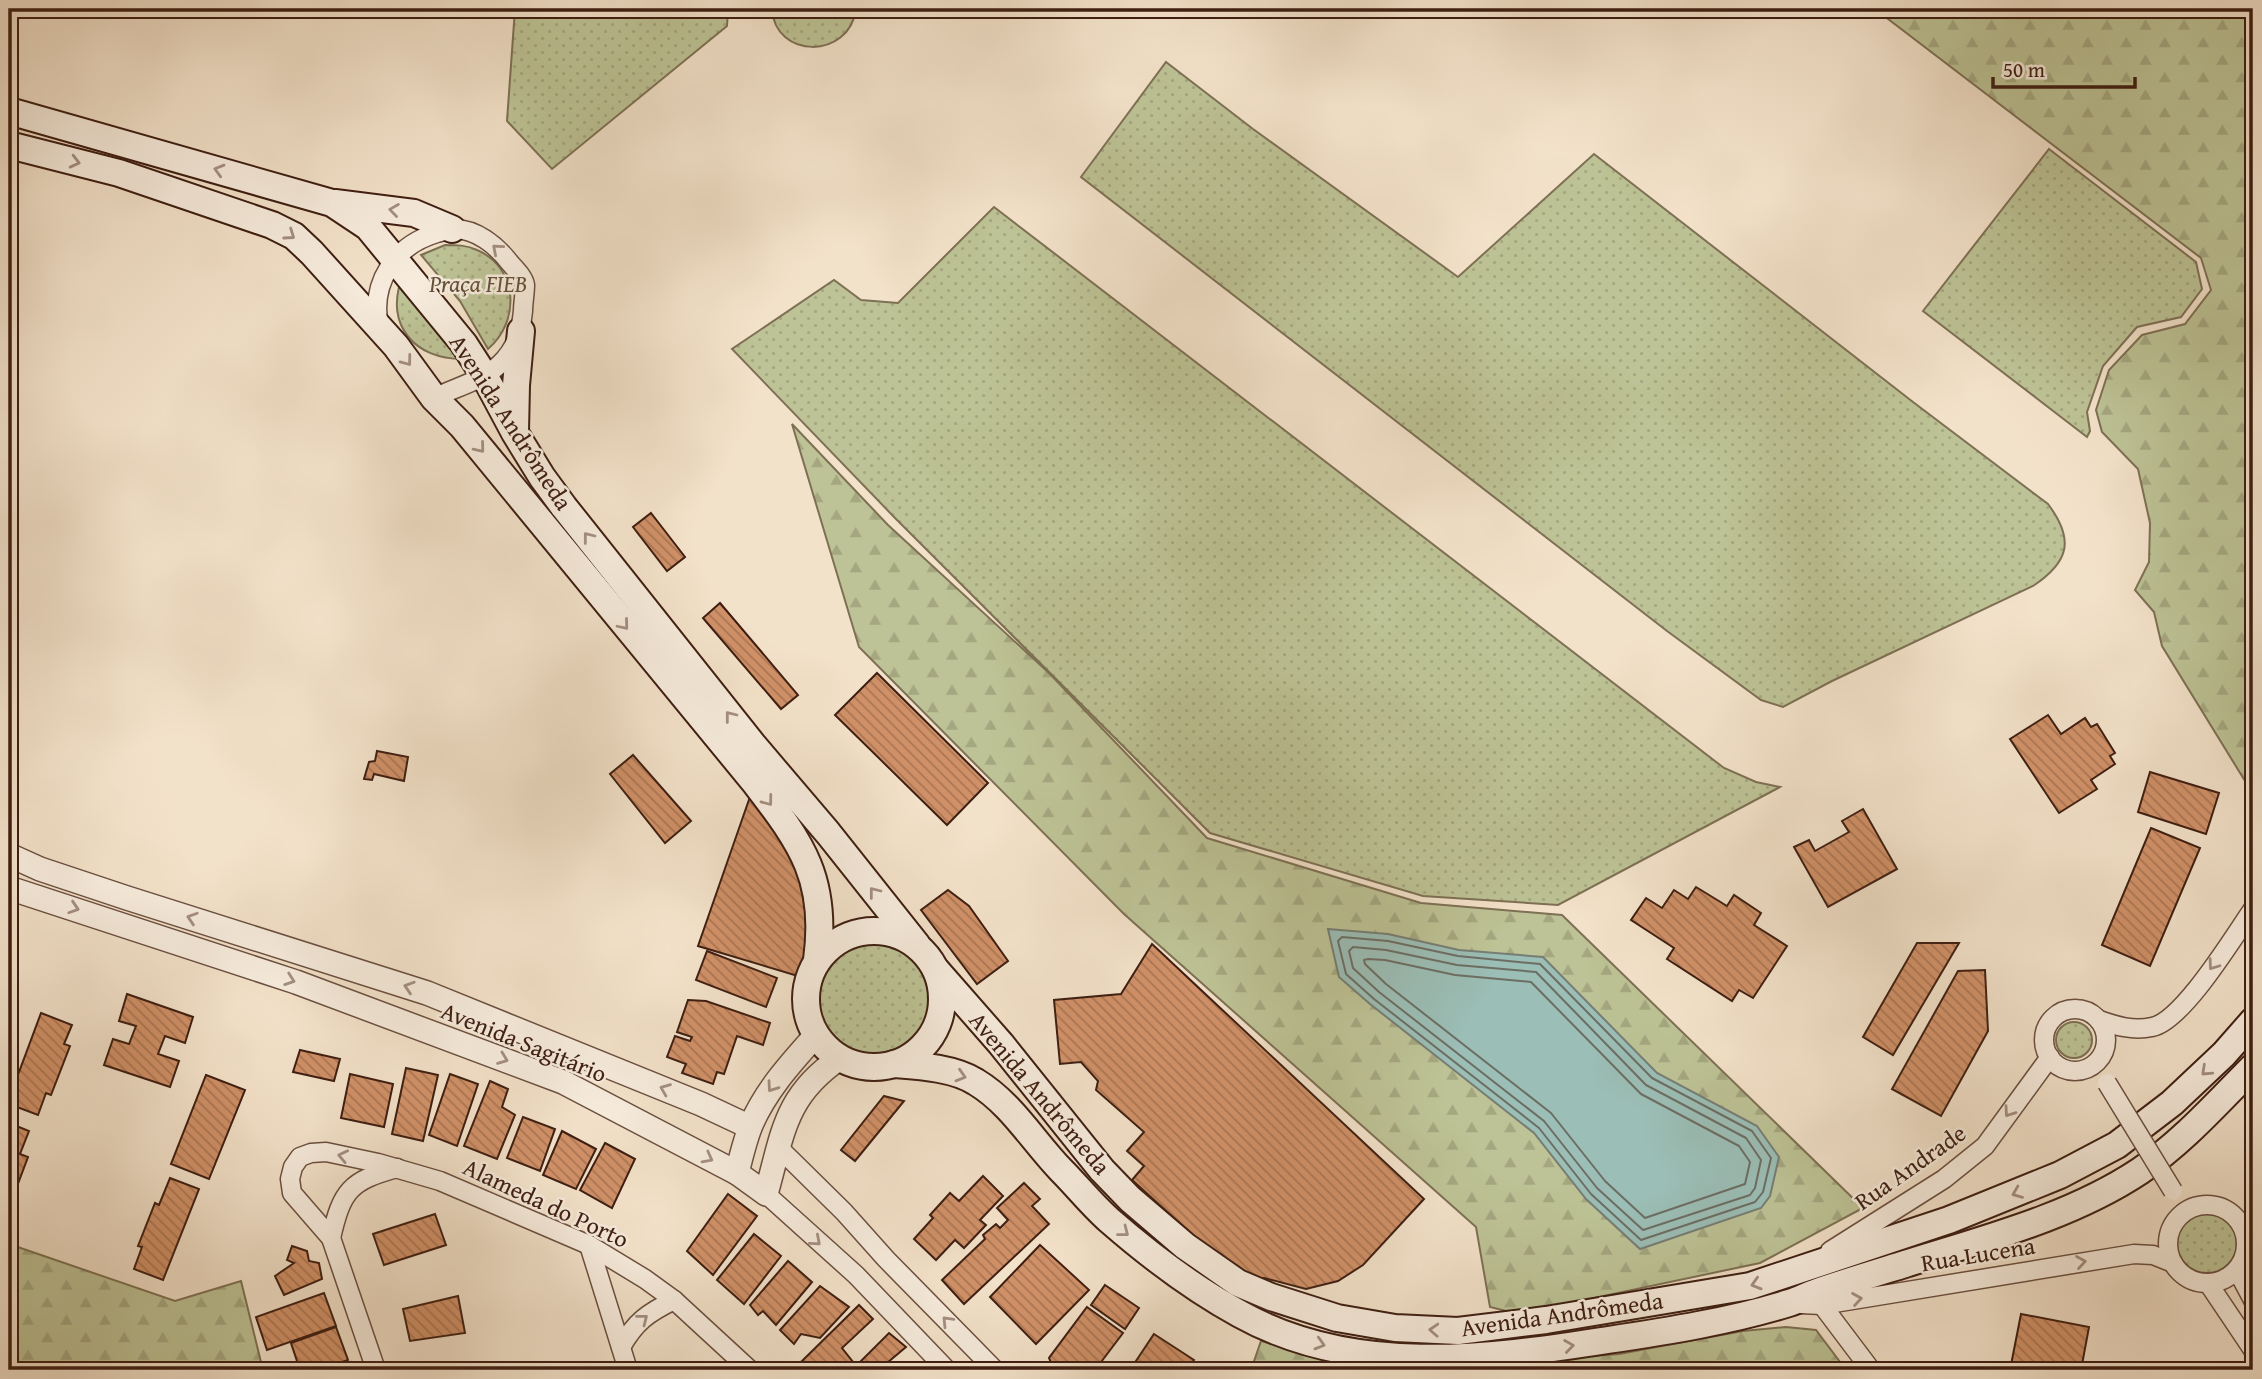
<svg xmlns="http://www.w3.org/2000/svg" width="2262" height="1379" viewBox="0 0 2262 1379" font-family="'Gentium Book Plus',serif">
	<defs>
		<pattern id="green-dots" width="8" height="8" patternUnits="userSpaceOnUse" patternTransform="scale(1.75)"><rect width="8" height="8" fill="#bdc396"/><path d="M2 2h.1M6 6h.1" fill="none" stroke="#a4a780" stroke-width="1.8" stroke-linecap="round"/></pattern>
		<pattern id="forest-firs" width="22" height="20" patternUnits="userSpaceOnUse" patternTransform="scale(1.75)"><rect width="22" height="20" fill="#bdc396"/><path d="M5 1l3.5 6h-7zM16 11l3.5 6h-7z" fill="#a4a780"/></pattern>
		<pattern id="building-back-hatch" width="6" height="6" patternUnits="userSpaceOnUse" patternTransform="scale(1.75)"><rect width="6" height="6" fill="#d19168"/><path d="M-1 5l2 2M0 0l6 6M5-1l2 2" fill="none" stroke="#ab7654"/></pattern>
	</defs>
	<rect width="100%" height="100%" fill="#f3e2ca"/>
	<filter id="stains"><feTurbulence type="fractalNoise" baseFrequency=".00286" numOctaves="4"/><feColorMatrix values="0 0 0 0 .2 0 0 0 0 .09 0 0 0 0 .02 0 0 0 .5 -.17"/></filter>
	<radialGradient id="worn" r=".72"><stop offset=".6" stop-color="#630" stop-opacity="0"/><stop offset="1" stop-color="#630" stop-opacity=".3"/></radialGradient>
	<g fill="url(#green-dots)" stroke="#7e7054" stroke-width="2">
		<polygon points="515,9 728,9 727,26 552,169 507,121"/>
		<path d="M772,9H856C849,60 775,59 772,9Z"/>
		<path d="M1166,62L1253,129L1458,277L1594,154L1913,402L2048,504C2075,540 2069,562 2033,586L1832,681L1783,707L1761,700L1667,631L1081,177Z"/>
		<polygon points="2049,149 2196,262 2202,289 2181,317 2137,327 2103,366 2087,412 2090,431 2087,437 1923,311"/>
		<polygon points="994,207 1724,768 1756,782 1780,787 1558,905 1423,896 1210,833 895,518 732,349 834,280 861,300 898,303"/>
		<path d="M445,245C456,245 467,245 477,250C519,268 520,322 488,349L460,301L421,255Z"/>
		<path d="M401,280L462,359C415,359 386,326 401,280Z"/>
		<circle cx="872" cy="1000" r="59"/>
		<circle cx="2074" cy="1040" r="18"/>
		<circle cx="2207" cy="1243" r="30"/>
	</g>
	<g fill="url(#forest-firs)" stroke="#7e7054" stroke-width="2">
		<polygon points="1599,9 1680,9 1623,18"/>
		<polygon points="1875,9 2253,9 2253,794 2162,646 2154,612 2135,590 2149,562 2150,523 2138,469 2102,432 2096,410 2109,370 2142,335 2185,324 2211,290 2201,258"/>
		<polygon points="792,424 888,525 1049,673 1207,838 1421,903 1562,915 1863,1208 1760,1263 1518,1314 1490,1307 1476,1227 1124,914 859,647"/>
		<polygon points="9,1244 175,1301 241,1281 263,1370 9,1370"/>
		<polygon points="1786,1327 1816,1330 1846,1370 1251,1370 1261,1341 1328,1358 1438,1367 1619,1354 1743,1331"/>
	</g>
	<polygon fill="#9bbeb6" stroke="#767e74" stroke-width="2" points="1328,929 1388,934 1459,950 1543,957 1657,1073 1757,1126 1779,1157 1770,1196 1761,1208 1640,1249 1586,1199 1534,1133 1370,1004 1339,977"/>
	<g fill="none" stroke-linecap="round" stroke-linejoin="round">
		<g stroke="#6c6e64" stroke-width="2">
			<polygon points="1342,937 1388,941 1458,956 1540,964 1652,1078 1752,1131 1771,1158 1763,1192 1755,1202 1641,1240 1591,1194 1539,1128 1374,999 1346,974 1338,941"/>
			<polygon points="1353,947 1386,950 1457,965 1536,972 1646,1085 1746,1138 1761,1160 1755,1188 1750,1195 1643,1230 1597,1188 1544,1121 1379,992 1353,968 1349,951"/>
			<polygon points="1368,959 1385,960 1455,975 1531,982 1641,1094 1739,1146 1750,1162 1745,1184 1645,1218 1605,1181 1551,1113 1386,984 1365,964 1364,960"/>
		</g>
	</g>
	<g fill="url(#building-back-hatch)" stroke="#3e1e12" stroke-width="2">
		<polygon points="651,513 685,557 667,571 633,527"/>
		<polygon points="720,603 798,695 781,709 703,618"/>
		<polygon points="877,673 988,783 947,825 835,715"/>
		<polygon points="2048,715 2061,734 2085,718 2091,727 2097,724 2115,753 2110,756 2115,764 2091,780 2097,789 2059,813 2010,739"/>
		<polygon points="377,751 408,757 404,781 374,774 372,780 364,779 369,762 375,761"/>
		<polygon points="633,755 691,821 665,843 610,774"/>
		<polygon points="2150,772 2219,793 2206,834 2138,812"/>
		<polygon points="752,791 805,879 808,925 806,961 798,976 698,946"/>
		<polygon points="1863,809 1897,869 1828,907 1794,847 1809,840 1815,851 1849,832 1842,821"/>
		<polygon points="2151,828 2200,848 2150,966 2102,945"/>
		<polygon points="1696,887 1727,906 1734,895 1761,913 1754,925 1787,946 1753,998 1739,990 1732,1001 1667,959 1674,948 1631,920 1646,898 1662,908 1674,890 1688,899"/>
		<polygon points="948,890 969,906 1008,961 977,984 921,910"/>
		<polygon points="1917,943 1959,943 1893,1055 1863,1037"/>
		<polygon points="1152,944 1424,1199 1363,1265 1338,1281 1306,1289 1264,1278 1241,1279 1132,1180 1144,1166 1127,1151 1144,1132 1096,1090 1098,1081 1081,1062 1060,1064 1054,1000 1121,994"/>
		<polygon points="707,951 777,978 766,1007 696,980"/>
		<polygon points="1985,970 1988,1031 1941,1116 1892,1089 1958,971"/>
		<polygon points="127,994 193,1017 185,1043 165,1036 158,1054 179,1061 170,1087 104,1065 113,1039 129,1044 136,1026 119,1021"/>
		<polygon points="688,1000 706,1001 770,1023 763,1045 737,1036 724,1074 717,1072 713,1084 682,1073 686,1064 667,1057 675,1036 690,1041 692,1037 677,1032"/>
		<polygon points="41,1013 72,1025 64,1044 70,1046 51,1095 46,1093 38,1115 9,1104 9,1099"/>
		<polygon points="300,1050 340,1059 334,1081 293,1072"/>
		<polygon points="406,1068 438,1075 423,1141 392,1134"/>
		<polygon points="350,1074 393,1084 384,1127 341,1118"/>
		<polygon points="450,1074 478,1084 457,1146 429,1135"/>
		<polygon points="206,1075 245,1090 209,1179 171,1164"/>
		<polygon points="490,1081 508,1089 502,1107 515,1115 497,1159 464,1146"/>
		<polygon points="884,1096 904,1101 855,1161 841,1150"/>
		<polygon points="523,1117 555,1129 540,1171 507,1158"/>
		<polygon points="9,1123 29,1131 20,1154 28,1157 10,1205"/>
		<polygon points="562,1131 596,1149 576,1189 543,1175"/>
		<polygon points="605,1143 635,1159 612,1208 580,1190"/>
		<polygon points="983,1176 1003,1196 980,1220 986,1225 964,1248 955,1240 936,1260 914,1239 933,1218 930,1215 950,1193 959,1201"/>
		<polygon points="170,1178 199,1189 163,1280 134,1269 142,1247 138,1246 155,1203 159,1205"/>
		<polygon points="1024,1183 1040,1199 1032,1206 1049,1224 964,1304 942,1280 985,1239 983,1235 996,1224 1000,1228 1008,1220 997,1208"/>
		<polygon points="728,1194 757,1216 713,1275 687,1251"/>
		<polygon points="435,1214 446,1245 384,1265 373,1234"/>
		<polygon points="754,1234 781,1256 744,1304 717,1280"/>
		<polygon points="1040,1245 1089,1290 1036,1344 990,1297"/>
		<polygon points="292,1246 307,1251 309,1261 319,1263 322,1279 284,1295 275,1276 294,1263 287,1260"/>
		<polygon points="788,1261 812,1282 776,1325 763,1311 758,1315 750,1305"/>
		<polygon points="1105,1285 1139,1308 1125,1329 1091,1305"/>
		<polygon points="820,1286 849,1307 820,1338 801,1334 794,1344 780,1330"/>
		<polygon points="324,1293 336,1326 267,1350 256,1317"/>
		<polygon points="458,1296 465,1333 410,1341 403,1309"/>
		<polygon points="859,1305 873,1319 842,1348 853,1362 845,1370 810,1370 801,1362"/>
		<polygon points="1087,1307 1123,1333 1095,1370 1054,1370 1049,1358"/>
		<polygon points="2021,1314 2089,1327 2081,1370 2010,1370"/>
		<polygon points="336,1327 348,1360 318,1370 300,1370 291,1343"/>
		<polygon points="889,1333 906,1347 881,1368 883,1370 852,1370"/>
		<polygon points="1154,1334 1194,1360 1187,1370 1130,1370"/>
		<polygon points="351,1362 353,1370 325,1370"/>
	</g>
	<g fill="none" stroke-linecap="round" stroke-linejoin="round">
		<defs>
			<g id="minor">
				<path d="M379,326C370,283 395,245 437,233C442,232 448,229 452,229C476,228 497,246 510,263C515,269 524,277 525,285C525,293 523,303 523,311C521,331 516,349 500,364C482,381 456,387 434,398"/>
				<circle cx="2075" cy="1040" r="31"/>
				<path d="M2099,1020C2116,1026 2133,1031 2152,1027C2183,1021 2234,936 2253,909"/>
				<polyline points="779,1148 844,1212 886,1259 995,1370"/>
				<polyline points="766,1194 856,1275 947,1370"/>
				<circle cx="2207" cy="1244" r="39"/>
				<path d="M331,1238C342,1190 350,1181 397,1168"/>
				<polyline points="589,1245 628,1370"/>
				<polyline points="1830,1251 1944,1179 1985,1146 2050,1057"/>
				<polyline points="2237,1270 2253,1300"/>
				<polyline points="2208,1283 2253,1350"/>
				<polyline points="1800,1304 1822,1305 2134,1254 2153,1255 2173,1263"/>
				<polyline points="1822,1305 1871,1370"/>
				<path d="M621,1347C636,1321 648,1313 674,1300"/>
				<polyline points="376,1370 331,1238 292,1193 290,1179 293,1167 300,1157 311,1153 326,1152 378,1163 440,1181 589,1245 645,1279 674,1300 750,1370"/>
			</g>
			<g id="tertiary">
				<polyline points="9,855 40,869 127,898 427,993 701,1104 750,1127"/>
				<path d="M9,888L296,982L563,1082L737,1173L766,1194C783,1134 784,1096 840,1058"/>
				<path d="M737,1173C741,1157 745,1140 751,1125C766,1090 791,1063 816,1035"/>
			</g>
			<g id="secondary">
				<polyline points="9,111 332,203 368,227 464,344 484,375 515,433 542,477 564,507 754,746 828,833 917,945"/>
				<path d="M9,145L119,173L272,225L294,236L312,253L396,346L434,398L462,426L756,784C802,844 828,880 817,960"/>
				<polyline points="335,203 414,213 452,229"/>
				<polyline points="515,431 516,385 521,331"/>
				<circle cx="874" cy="999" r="68"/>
				<polyline points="937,971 1001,1044 1102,1170 1130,1199 1185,1246 1238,1283 1271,1297 1337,1318 1395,1328 1458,1331 1546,1320 1750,1286 1949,1220 2060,1175 2117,1145 2172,1103 2224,1054 2253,1021"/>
				<path d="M894,1064C920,1066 954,1068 976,1082C1011,1103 1033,1141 1061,1170C1077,1186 1092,1205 1109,1220C1148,1254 1194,1289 1240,1314C1353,1377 1486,1359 1608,1340C1668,1331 1731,1321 1789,1303C1799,1300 1808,1295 1817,1292C1846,1282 1876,1273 1905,1264C1984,1239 2071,1217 2140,1171C2183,1142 2218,1102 2253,1067"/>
			</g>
		</defs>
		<use href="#minor" stroke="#6b4f40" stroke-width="21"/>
		<use href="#tertiary" stroke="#6b4f40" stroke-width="26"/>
		<use href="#secondary" stroke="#3e1e12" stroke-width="30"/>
		<use href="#minor" stroke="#f7ecdd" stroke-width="18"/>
		<use href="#tertiary" stroke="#f7ecdd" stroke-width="23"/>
		<use href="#secondary" stroke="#f7ecdd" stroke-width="26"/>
		<defs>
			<polyline id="minor-bridge" points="2107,1083 2173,1191"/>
		</defs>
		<use href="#minor-bridge" stroke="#6b4f40" stroke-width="21" stroke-linecap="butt"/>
		<use href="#minor-bridge" stroke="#f7ecdd" stroke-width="18"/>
	</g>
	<defs><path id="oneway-chevron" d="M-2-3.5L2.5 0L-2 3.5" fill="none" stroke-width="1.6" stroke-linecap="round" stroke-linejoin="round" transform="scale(1.75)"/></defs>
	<g stroke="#a48f82">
		<use href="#oneway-chevron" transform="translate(75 162) rotate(14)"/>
		<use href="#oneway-chevron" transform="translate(219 170) rotate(-164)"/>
		<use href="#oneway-chevron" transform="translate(394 210) rotate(-172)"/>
		<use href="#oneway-chevron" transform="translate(290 235) rotate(35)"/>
		<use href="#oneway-chevron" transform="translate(497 249) rotate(-139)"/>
		<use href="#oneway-chevron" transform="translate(407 361) rotate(53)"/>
		<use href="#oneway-chevron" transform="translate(480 448) rotate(51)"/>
		<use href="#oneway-chevron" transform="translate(588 537) rotate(-128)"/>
		<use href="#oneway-chevron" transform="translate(624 625) rotate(50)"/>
		<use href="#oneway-chevron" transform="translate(730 716) rotate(-128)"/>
		<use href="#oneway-chevron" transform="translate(768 801) rotate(53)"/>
		<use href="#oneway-chevron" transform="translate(874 892) rotate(-128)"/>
		<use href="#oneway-chevron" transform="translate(74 908) rotate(18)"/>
		<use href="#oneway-chevron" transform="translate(192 918) rotate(-162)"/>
		<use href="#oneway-chevron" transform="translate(2213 965) rotate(126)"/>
		<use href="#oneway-chevron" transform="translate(290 980) rotate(19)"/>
		<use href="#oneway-chevron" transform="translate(409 987) rotate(-162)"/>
		<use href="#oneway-chevron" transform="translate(503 1059) rotate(21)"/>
		<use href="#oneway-chevron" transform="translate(2206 1071) rotate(137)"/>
		<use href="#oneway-chevron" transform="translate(961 1076) rotate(17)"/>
		<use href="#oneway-chevron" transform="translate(772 1087) rotate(125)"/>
		<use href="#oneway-chevron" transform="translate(665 1089) rotate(-158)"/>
		<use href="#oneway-chevron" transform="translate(2009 1112) rotate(125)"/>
		<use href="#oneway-chevron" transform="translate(343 1156) rotate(-168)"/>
		<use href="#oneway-chevron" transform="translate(708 1158) rotate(28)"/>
		<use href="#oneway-chevron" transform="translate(2017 1193) rotate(158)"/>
		<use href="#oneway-chevron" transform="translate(1124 1232) rotate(38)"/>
		<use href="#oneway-chevron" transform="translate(816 1241) rotate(41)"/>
		<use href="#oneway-chevron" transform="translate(2081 1262) rotate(-9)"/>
		<use href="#oneway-chevron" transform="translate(1756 1284) rotate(163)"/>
		<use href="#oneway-chevron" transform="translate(1857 1299) rotate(-9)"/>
		<use href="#oneway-chevron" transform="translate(643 1319) rotate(-38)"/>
		<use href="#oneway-chevron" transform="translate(947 1321) rotate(-134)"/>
		<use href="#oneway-chevron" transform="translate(1434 1330) rotate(-177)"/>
		<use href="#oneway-chevron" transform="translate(1320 1344) rotate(16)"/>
		<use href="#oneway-chevron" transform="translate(1569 1346) rotate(-8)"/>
	</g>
	<g text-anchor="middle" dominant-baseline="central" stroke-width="5" stroke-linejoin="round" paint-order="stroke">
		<g font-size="24" font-style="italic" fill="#64503a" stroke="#f7ecdd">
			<text x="478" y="283">Praça FIEB</text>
		</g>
		<g font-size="24" fill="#3e1e12" stroke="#f7ecdd">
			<text transform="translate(511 422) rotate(57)">Avenida Andrômeda</text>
			<text transform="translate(524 1042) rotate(22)">Avenida Sagitário</text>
			<text transform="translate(1040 1093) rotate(50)">Avenida Andrômeda</text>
			<text transform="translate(1910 1167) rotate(-35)">Rua Andrade</text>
			<text transform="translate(546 1203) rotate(25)">Alameda do Porto</text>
			<text transform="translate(1978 1254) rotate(-9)">Rua Lucena</text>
			<text transform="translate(1562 1314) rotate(-8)">Avenida Andrômeda</text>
		</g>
	</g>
	<rect width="2262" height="1379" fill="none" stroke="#f3e2ca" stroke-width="35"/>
	<rect x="10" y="10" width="2241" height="1358" fill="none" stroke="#3e1e12" stroke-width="3.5"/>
	<rect x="18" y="18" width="2227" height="1344" fill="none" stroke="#3e1e12" stroke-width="2"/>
	<path d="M1993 77v10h142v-10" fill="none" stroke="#3e1e12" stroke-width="3.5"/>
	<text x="2003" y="77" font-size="21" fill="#3e1e12" stroke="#f7ecdd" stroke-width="5" paint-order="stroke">50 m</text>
	<rect width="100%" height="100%" filter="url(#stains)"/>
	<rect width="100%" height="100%" fill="url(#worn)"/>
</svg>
